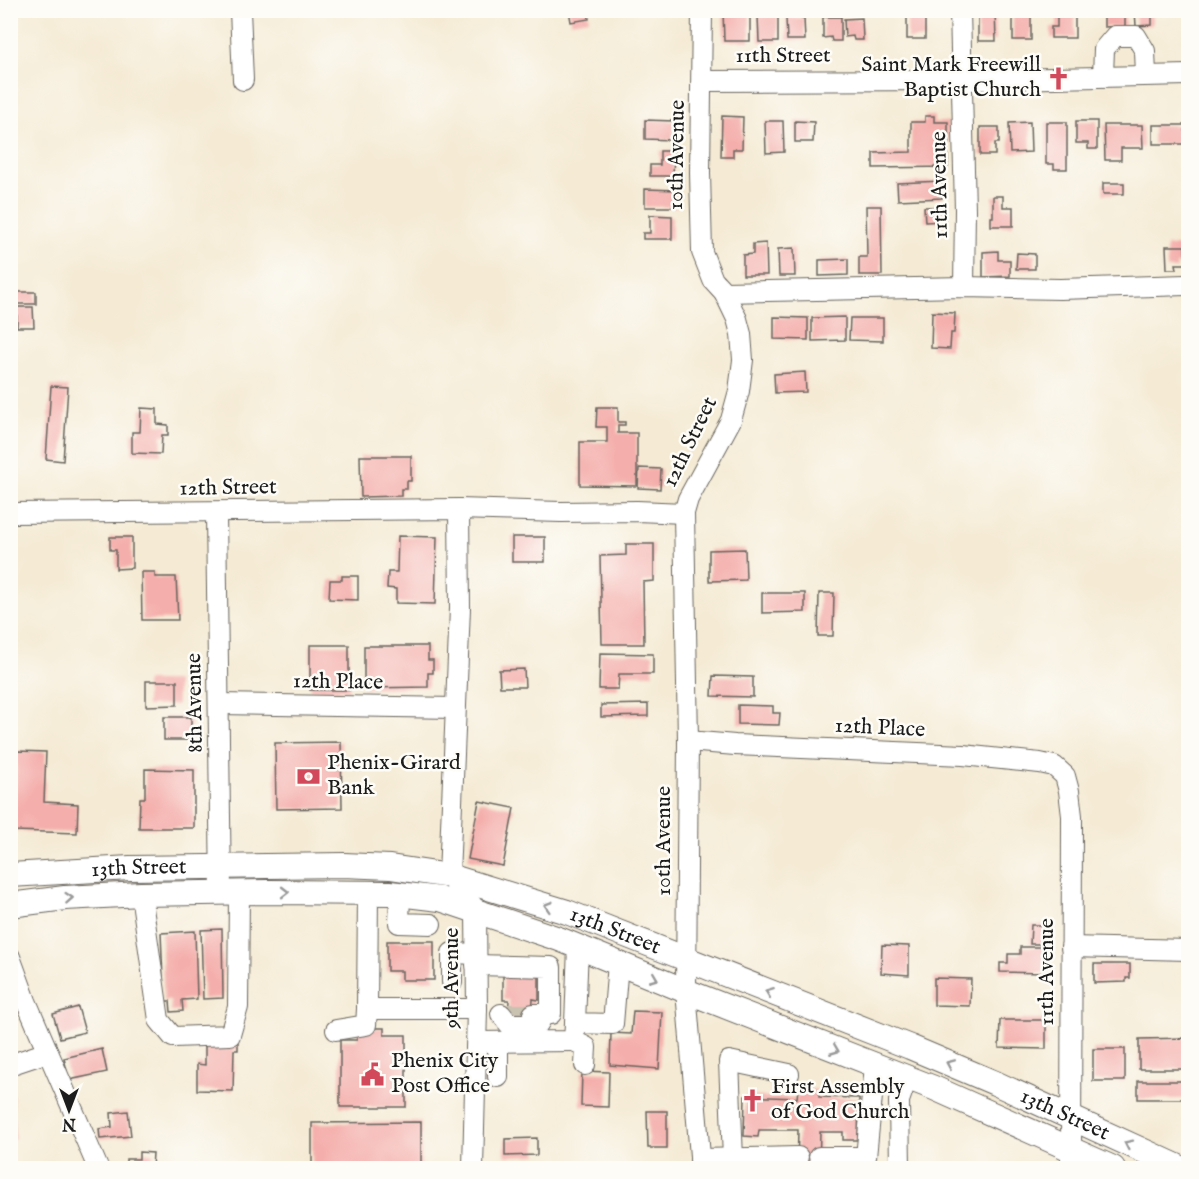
<svg xmlns="http://www.w3.org/2000/svg" width="1199" height="1179" viewBox="0 0 1199 1179" font-family="'IM FELL English',serif">
	<rect width="100%" height="100%" fill="#fdfcf7"/>
	<filter id="ink" filterUnits="userSpaceOnUse"><feTurbulence type="fractalNoise" baseFrequency=".0167" numOctaves="2"/><feDisplacementMap in="SourceGraphic" scale="12" xChannelSelector="R" yChannelSelector="G"/><feConvolveMatrix kernelMatrix="1 2 1 2 8 2 1 2 1" color-interpolation-filters="sRGB"/></filter>
	<filter id="wash" filterUnits="userSpaceOnUse"><feTurbulence type="fractalNoise" baseFrequency=".008" numOctaves="4" result="noise"/><feDisplacementMap in="SourceGraphic" scale="24" xChannelSelector="R" yChannelSelector="G"/><feGaussianBlur stdDeviation="1.35" result="paint"/><feColorMatrix in="noise" values="0 0 0 0 0 0 0 0 0 0 0 0 0 0 0 0 0 1.4 0 .05"/><feComposite in="paint" operator="in"/></filter>
	<g filter="url(#wash)">
		<rect width="100%" height="100%" fill="#f5ebd5"/>
		<g id="blocks">
			<g fill="#f4afac">
				<polygon points="569,10 588,10 589,19 571,22"/>
				<polygon points="723,10 750,10 750,41 724,41"/>
				<rect x="907" y="10" width="18" height="29"/>
				<polygon points="978,10 995,10 996,41 978,41"/>
				<rect x="1013" y="10" width="18" height="30"/>
				<polygon points="1104,10 1125,10 1125,26 1104,27"/>
				<polygon points="1135,10 1152,10 1152,25 1136,26"/>
				<polygon points="1057,14 1075,14 1075,38 1051,38 1051,27 1057,27"/>
				<polygon points="758,16 778,16 778,42 759,42"/>
				<polygon points="823,17 841,17 841,41 832,41 831,37 823,38"/>
				<polygon points="786,18 804,18 805,40 787,40"/>
				<polygon points="862,18 863,40 854,40 853,36 845,37 844,19"/>
				<polygon points="722,116 743,117 742,149 733,149 733,157 721,157"/>
				<polygon points="925,116 934,116 934,122 948,122 948,167 873,168 873,153 911,152 911,122 925,122"/>
				<polygon points="645,120 674,121 673,140 645,139"/>
				<polygon points="765,121 783,121 784,152 766,153"/>
				<polygon points="795,121 814,122 813,142 795,142"/>
				<polygon points="1076,121 1097,121 1097,149 1088,149 1088,143 1076,143"/>
				<polygon points="1030,122 1031,152 1010,153 1009,123"/>
				<polygon points="1046,122 1067,122 1067,169 1054,169 1054,164 1046,164"/>
				<polygon points="1104,125 1142,125 1143,148 1121,148 1121,160 1105,160"/>
				<polygon points="1153,125 1185,125 1186,144 1153,144"/>
				<polygon points="980,127 999,127 999,143 995,143 995,155 980,155"/>
				<polygon points="660,151 674,151 673,176 650,176 650,165 660,165"/>
				<polygon points="942,181 942,198 898,200 897,183"/>
				<rect x="1103" y="183" width="21" height="11"/>
				<polygon points="645,189 676,190 676,207 645,207"/>
				<polygon points="993,196 1003,196 1003,207 1013,207 1013,226 991,226 991,217 993,217"/>
				<polygon points="866,206 881,206 882,275 859,275 859,257 867,257"/>
				<polygon points="924,207 944,207 945,221 925,222"/>
				<polygon points="650,215 672,216 672,239 643,239 643,233 650,233"/>
				<polygon points="766,243 767,275 743,275 743,255 753,254 753,244"/>
				<polygon points="1166,246 1185,246 1186,264 1176,264 1177,269 1167,269"/>
				<polygon points="794,248 795,276 779,276 778,249"/>
				<polygon points="998,251 998,260 1010,260 1010,276 983,277 983,252"/>
				<polygon points="1017,253 1035,254 1035,269 1016,269"/>
				<polygon points="848,259 848,275 819,276 819,260"/>
				<rect x="16" y="292" width="20" height="12"/>
				<polygon points="17,307 33,307 34,327 17,327"/>
				<polygon points="932,312 955,313 954,333 951,333 950,349 931,348"/>
				<polygon points="774,317 808,318 808,340 774,339"/>
				<polygon points="845,317 845,340 812,341 812,318"/>
				<polygon points="850,318 883,318 883,341 849,340"/>
				<polygon points="805,372 806,392 775,393 774,374"/>
				<polygon points="51,386 68,387 63,461 46,459"/>
				<polygon points="597,407 618,407 618,422 625,422 625,425 618,425 618,433 637,433 637,486 580,485 580,442 607,442 607,427 596,427"/>
				<polygon points="141,408 157,409 157,424 168,425 168,435 162,435 161,454 132,453 132,432 140,432"/>
				<polygon points="360,456 411,456 411,481 407,481 407,489 401,489 401,496 361,497"/>
				<polygon points="639,468 661,469 660,489 638,488"/>
				<polygon points="398,536 437,537 435,604 396,603 396,589 387,588 388,572 397,572"/>
				<polygon points="110,537 132,537 132,568 116,569 116,550 110,550"/>
				<rect x="512" y="537" width="33" height="25"/>
				<polygon points="626,544 654,544 654,581 643,582 644,644 602,644 600,556 626,555"/>
				<polygon points="745,549 746,580 709,581 709,550"/>
				<polygon points="141,572 155,572 155,577 176,577 178,620 142,620"/>
				<polygon points="342,576 358,576 358,600 329,599 330,580 342,580"/>
				<polygon points="762,593 805,593 805,612 762,613"/>
				<polygon points="819,593 834,593 833,636 818,636"/>
				<rect x="310" y="645" width="39" height="45"/>
				<polygon points="364,646 428,646 428,660 433,660 433,673 428,673 428,687 364,688"/>
				<polygon points="600,653 653,654 653,674 619,674 618,689 599,689"/>
				<polygon points="524,669 525,687 500,687 499,670"/>
				<polygon points="713,676 753,677 753,697 712,696"/>
				<polygon points="146,681 177,681 177,705 146,706"/>
				<polygon points="648,704 648,716 601,717 601,705"/>
				<polygon points="738,705 773,706 773,713 780,713 779,725 738,724"/>
				<rect x="164" y="717" width="27" height="23"/>
				<polygon points="341,742 342,808 276,809 275,743"/>
				<polygon points="17,751 46,752 44,802 78,804 77,833 14,831"/>
				<polygon points="145,769 194,770 194,828 139,828 140,798 145,798"/>
				<polygon points="479,801 514,808 503,866 468,859"/>
				<polygon points="1031,925 1049,925 1049,944 1030,944"/>
				<polygon points="222,929 223,998 203,999 201,930"/>
				<polygon points="195,931 197,999 182,1000 183,1011 171,1012 170,1001 164,1001 161,933"/>
				<polygon points="387,941 434,941 434,980 402,980 402,971 387,971"/>
				<polygon points="882,945 909,946 909,975 881,973"/>
				<polygon points="1020,947 1044,947 1044,973 1000,972 1000,963 1008,963 1008,954 1020,954"/>
				<polygon points="1094,964 1130,964 1130,978 1126,978 1126,982 1094,983"/>
				<polygon points="503,974 539,975 539,1000 533,999 532,1018 508,1018 509,1000 503,1000"/>
				<polygon points="934,978 971,979 970,1006 934,1005"/>
				<polygon points="78,1007 85,1032 60,1038 53,1014"/>
				<polygon points="633,1011 662,1012 659,1069 610,1065 611,1033 631,1034"/>
				<polygon points="1000,1020 1046,1020 1046,1049 999,1048"/>
				<polygon points="357,1028 384,1028 384,1035 406,1035 406,1107 340,1107 340,1040 357,1040"/>
				<polygon points="1188,1038 1188,1069 1139,1069 1139,1039"/>
				<polygon points="205,1041 238,1042 238,1050 234,1050 233,1091 197,1090 197,1064 205,1065"/>
				<polygon points="102,1049 107,1072 69,1080 64,1058"/>
				<rect x="1093" y="1049" width="32" height="32"/>
				<polygon points="582,1071 609,1072 608,1107 581,1106"/>
				<rect x="1138" y="1081" width="50" height="18"/>
				<polygon points="798,1089 819,1090 819,1097 859,1098 858,1140 843,1140 843,1132 820,1132 819,1168 797,1168 798,1130 759,1130 758,1137 744,1136 745,1096 797,1098"/>
				<polygon points="13,1090 15,1139 10,1139 10,1091"/>
				<polygon points="128,1111 131,1136 100,1139 99,1129 112,1127 111,1113"/>
				<polygon points="647,1111 667,1111 667,1148 648,1148"/>
				<polygon points="421,1122 421,1165 423,1165 423,1168 312,1168 312,1123"/>
				<polygon points="537,1138 537,1155 505,1156 505,1139"/>
				<polygon points="139,1152 153,1153 152,1168 126,1168 126,1159 139,1159"/>
			</g>
		</g>
	</g>
	<g filter="url(#ink)">
		<use href="#blocks" fill-opacity="0" stroke="#68645d" stroke-width="1.5"/>
		<g fill="none" stroke-linecap="round" stroke-linejoin="round">
			<polyline stroke="#cac2b0" stroke-width="20" stroke-dasharray="20 10" stroke-linecap="butt" points="508,1014 533,1014"/>
			<defs>
				<g id="minor">
					<polyline points="240,10 243,80"/>
					<polyline points="960,10 965,210 964,287"/>
					<polyline points="1103,76 1104,49 1115,36 1136,36 1145,51 1146,75"/>
					<polyline points="702,81 962,80 1188,75"/>
					<polyline points="724,292 964,287 1060,289 1186,285"/>
					<polyline points="459,509 460,608 449,876 476,910 477,1009 473,1168"/>
					<polyline points="10,513 459,509 561,512 637,511 684,513"/>
					<polyline points="216,513 221,893"/>
					<polyline points="220,704 455,708"/>
					<polyline points="688,741 735,745 963,755 1040,763 1054,766 1065,776 1069,791 1072,816 1071,1168"/>
					<polyline points="368,893 367,1009 477,1009"/>
					<polyline points="141,894 159,1020 173,1037 230,1035 238,1007 239,893"/>
					<polyline points="400,894 399,923 431,924"/>
					<polyline points="578,947 575,1023 613,1024 618,963"/>
					<polyline points="1071,947 1188,950"/>
					<polyline points="10,957 26,1001 98,1168"/>
					<polyline points="476,965 551,967 551,1014 533,1014"/>
					<polyline points="452,982 452,953 476,954"/>
					<polyline points="501,1014 509,1024 538,1024 544,1014"/>
					<polyline points="336,1030 366,1025 367,1009"/>
					<polyline points="574,1041 586,1047 585,1065"/>
					<polyline points="477,1042 574,1041 575,1023"/>
					<polyline points="10,1061 12,1064 48,1052"/>
					<polyline points="498,1077 498,1042"/>
					<polyline points="819,1157 866,1157 875,1066"/>
					<polyline points="700,1159 798,1157"/>
					<polyline points="701,1168 686,991 688,741 684,513 688,499 731,420 739,391 743,360 741,334 737,319 724,292 713,280 702,252 700,173 702,10"/>
					<polyline points="738,1168 733,1159 729,1061 789,1074"/>
					<polyline points="900,1168 899,1101 907,1078"/>
				</g>
				<g id="major">
					<path id="s1" d="M10,875L130,868L344,865L390,867L449,876L567,912L910,1047L995,1083L1181,1168"/>
					<polyline points="10,905 65,898 141,894 269,892 390,893 440,899 559,939 686,991 934,1088 1113,1168"/>
				</g>
			</defs>
			<use href="#minor" stroke="#68645d" stroke-width="22"/>
			<use href="#major" stroke="#68645d" stroke-width="26"/>
			<use href="#minor" stroke="#fff" stroke-width="20"/>
			<use href="#major" stroke="#fff" stroke-width="24"/>
		</g>
		<defs><path id="oneway-chevron" d="M-2-3.5L2.5 0L-2 3.5" fill="none" stroke-width="1.6" stroke-linecap="round" stroke-linejoin="round" transform="scale(1.5)"/></defs>
		<g stroke="#999">
			<use href="#oneway-chevron" transform="translate(285 892)"/>
			<use href="#oneway-chevron" transform="translate(69 898) rotate(-4)"/>
			<use href="#oneway-chevron" transform="translate(548 906) rotate(-163)"/>
			<use href="#oneway-chevron" transform="translate(654 978) rotate(22)"/>
			<use href="#oneway-chevron" transform="translate(769 992) rotate(-159)"/>
			<use href="#oneway-chevron" transform="translate(835 1050) rotate(22)"/>
			<use href="#oneway-chevron" transform="translate(950 1064) rotate(-157)"/>
			<use href="#oneway-chevron" transform="translate(1128 1144) rotate(-154)"/>
		</g>
	</g>
	<defs>
		<symbol id="church-bare" viewBox="-9 -9 18 18"><path d="M-1.2-6h2.4v3.5h3.3v2.4h-3.3V6h-2.4V-.1h-3.3v-2.4h3.3Z" fill="#d1495b" stroke="#fdfcf7" stroke-width="2.5" paint-order="stroke"/></symbol>
		<symbol id="bank-bare" viewBox="-9 -9 18 18"><path d="M-6-4H6V4H-6ZM0-2.3a2.3 2.3 0 1 0 0 4.6a2.3 2.3 0 1 0 0-4.6Z" fill="#d1495b" stroke="#fdfcf7" stroke-width="2.5" paint-order="stroke"/></symbol>
		<symbol id="civic-bare" viewBox="-9 -9 18 18"><path d="M-.6-6.5H3V-4.5H.6V-3L4-1V1h2V6H-6V1h2V-1L-.6-3ZM-1.2 2.5V6h2.4V2.5Z" fill="#d1495b" stroke="#fdfcf7" stroke-width="2.5" paint-order="stroke"/></symbol>
	</defs>
	<g fill-rule="evenodd">
		<use href="#church-bare" x="1042" y="62" width="33" height="33"/>
		<use href="#bank-bare" x="292" y="760" width="33" height="33"/>
		<use href="#civic-bare" x="356" y="1058" width="33" height="33"/>
		<use href="#church-bare" x="736" y="1084" width="33" height="33"/>
	</g>
	<g text-anchor="middle" dominant-baseline="central" stroke-width="5" stroke-linejoin="round" paint-order="stroke">
		<g font-size="22" fill="#1c1c1c" stroke="#fdfcf7">
			<text x="783" y="56">11th Street</text>
			<text transform="translate(677 155) rotate(-89)">10th Avenue</text>
			<text transform="translate(940 185) rotate(-91)">11th Avenue</text>
			<text transform="translate(690 442) rotate(-64)">12th Street</text>
			<text transform="translate(228 488) rotate(-1)">12th Street</text>
			<text transform="translate(338 682) rotate(1)">12th Place</text>
			<text transform="translate(195 703) rotate(-91)">8th Avenue</text>
			<text transform="translate(880 728) rotate(3)">12th Place</text>
			<text transform="translate(664 841) rotate(-90)">10th Avenue</text>
			<text stroke="none"><textPath href="#s1" startOffset="129">13th Street</textPath></text>
			<text stroke="none"><textPath href="#s1" startOffset="615">13th Street</textPath></text>
			<text transform="translate(1047 972) rotate(-90)">11th Avenue</text>
			<text transform="translate(452 978) rotate(-90)">9th Avenue</text>
			<text stroke="none"><textPath href="#s1" startOffset="1101">13th Street</textPath></text>
		</g>
		<g font-size="22" fill="#1c1c1c" stroke="#fdfcf7" text-anchor="start">
			<text x="1041" y="65" text-anchor="end">Saint Mark Freewill<tspan x="1041" dy="25">Baptist Church</tspan></text>
			<text x="327" y="763">Phenix-Girard<tspan x="327" dy="25">Bank</tspan></text>
			<text x="391" y="1061">Phenix City<tspan x="391" dy="25">Post Office</tspan></text>
			<text x="771" y="1087">First Assembly<tspan x="771" dy="25">of God Church</tspan></text>
		</g>
	</g>
	<rect width="1199" height="1179" fill="none" stroke="#fdfcf7" stroke-width="36"/>
	<g transform="translate(69 1110) rotate(180)" stroke="#fdfcf7" stroke-width="4.5" paint-order="stroke">
	<path d="M0-4.5L10 22L0 15L-10 22Z" fill="#1c1c1c"/>
	<text y="-9" font-size="16" font-weight="bold" text-anchor="middle" fill="#1c1c1c">N</text>
	</g>
</svg>
